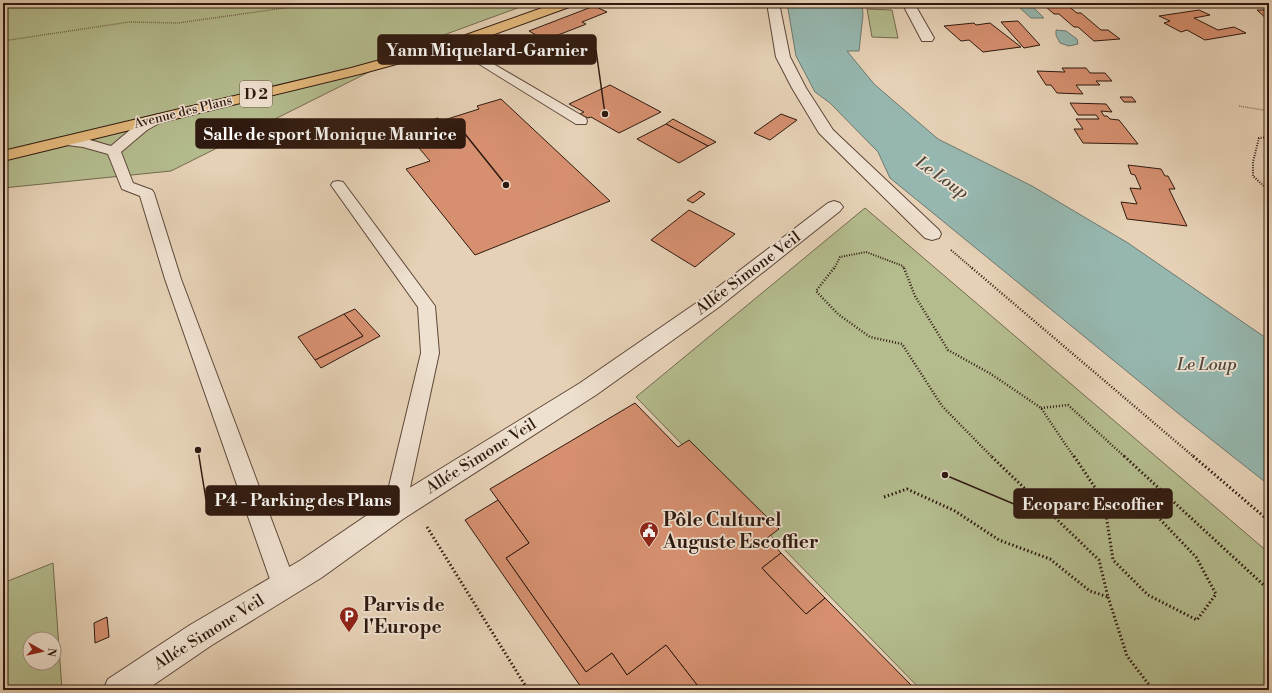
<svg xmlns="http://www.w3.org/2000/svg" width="1272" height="693" viewBox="0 0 1272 693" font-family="'Libre Bodoni',serif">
	<rect width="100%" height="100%" fill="#e6d1b6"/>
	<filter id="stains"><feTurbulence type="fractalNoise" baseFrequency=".005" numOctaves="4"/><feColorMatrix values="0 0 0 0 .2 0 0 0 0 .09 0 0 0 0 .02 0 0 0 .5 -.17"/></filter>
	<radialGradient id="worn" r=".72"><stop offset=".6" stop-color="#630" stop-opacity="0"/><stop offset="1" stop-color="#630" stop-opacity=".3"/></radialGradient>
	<g fill="#b4bc8e" stroke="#726a4e" fill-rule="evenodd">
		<polygon points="3,3 531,3 441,36 171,171 3,188"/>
		<polygon points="867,9 892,10 898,38 872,37"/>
		<polygon points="865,208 1269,553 1269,690 921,690 636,397"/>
		<path d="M53,563L62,690H3V583ZM30,639H54V663H30Z"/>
	</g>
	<g fill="#96b7af" stroke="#6d786f">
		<polygon points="787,3 862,3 863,15 859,51 847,51 874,84 938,139 1032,186 1128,243 1269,340 1269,485 1184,418 890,178 878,152 830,103 815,92 796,56"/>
		<polygon points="1032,6 1044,18 1031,18 1019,7"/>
		<polygon points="1056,30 1066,31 1077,39 1078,44 1069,46 1060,43 1056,35"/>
	</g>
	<g fill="#d69070" stroke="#2f190f">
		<polygon points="1031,3 1070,3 1072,4 1067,5 1077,13 1081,13 1101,30 1108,30 1120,39 1094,41 1078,27 1074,27 1059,14 1054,14 1045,6 1035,6"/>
		<polygon points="594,6 607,12 582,22 586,24 584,25 545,40 529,31"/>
		<polygon points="1199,10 1210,15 1194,18 1218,30 1234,27 1246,33 1205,40 1187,30 1181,32 1164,23 1170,21 1159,16"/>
		<polygon points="1257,10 1266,10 1269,13 1269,21"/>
		<polygon points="1018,21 1040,45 1024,48 1001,22"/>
		<polygon points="974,23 976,25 990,23 1021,47 983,52 969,40 961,41 944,26"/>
		<polygon points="1062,68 1086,68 1090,73 1105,73 1112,81 1096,81 1100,85 1076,85 1083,94 1057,93 1051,85 1046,85 1037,71 1065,72"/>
		<polygon points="610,85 661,112 619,133 591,117 588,118 580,114 584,112 569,104"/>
		<polygon points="1120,97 1132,97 1136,102 1124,102"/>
		<polygon points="501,99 610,201 475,255 406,169 430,161 403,129 438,118 441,121 479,109 477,106"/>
		<polygon points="1070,103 1106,104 1112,112 1101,111 1104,116 1107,116 1110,119 1119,120 1138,144 1083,143 1074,129 1083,129 1076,119 1099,119 1096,115 1078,115"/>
		<polygon points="781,114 797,120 770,140 754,133"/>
		<polygon points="673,119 716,142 708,146 666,124"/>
		<polygon points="666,124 708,146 679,163 637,139"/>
		<polygon points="1128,165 1161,169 1165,176 1168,176 1175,189 1169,189 1187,226 1127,219 1121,202 1137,204 1130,188 1141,189 1135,175 1131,174"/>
		<polygon points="700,191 705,194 693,203 687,200"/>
		<polygon points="689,210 735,234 695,267 651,240"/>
		<polygon points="355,309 380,336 321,368 315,360 363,336 344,314"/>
		<polygon points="344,314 363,336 315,360 298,337"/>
		<polygon points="635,403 678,447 689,440 779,529 767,538 781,553 762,568 806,614 825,598 916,690 701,690 666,645 627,675 612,653 586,672 506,558 529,543 490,489"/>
		<polygon points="498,500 529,543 506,558 586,672 612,653 627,675 666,645 701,690 583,690 465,520"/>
		<polygon points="781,553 825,598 806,614 762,568"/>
		<polygon points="107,617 109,637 95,643 94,623"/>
	</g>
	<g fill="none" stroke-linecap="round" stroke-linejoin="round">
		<defs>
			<g id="service">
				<polygon points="454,41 586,118 587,121 586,124 576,124 450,46 448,44 450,42"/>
				<path d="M158,114L163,115L164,118L163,121L147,130L121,152L133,183L152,190L154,193L181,279L296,585L292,593L284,596L276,593L272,585L165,279L140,196L122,189L108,154L83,147L59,144L57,141L59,138C76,134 96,142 111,146L137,124Z"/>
				<polygon points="338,181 343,182 435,306 439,353 405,511 402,518 394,521 386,518 383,511 421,353 418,307 331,185 333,182"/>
			</g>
			<g id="minor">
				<polygon points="767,3 779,3 790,57 806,88 833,130 939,230 941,234 939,238 932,240 925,238 819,133 792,88 776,57"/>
				<polygon points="902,3 914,3 934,38 932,41 922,41"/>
				<polygon points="834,201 840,203 843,207 840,211 719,307 596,395 403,519 321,578 212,645 146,690 103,690 108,679 190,625 301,560 385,503 580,383 705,297 828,203"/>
			</g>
			<polygon id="primary" points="556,3 574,3 572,6 459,47 360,74 3,161 3,151 351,68 449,41"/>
		</defs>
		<use href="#service" stroke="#5d4739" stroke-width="2"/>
		<use href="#minor" stroke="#5d4739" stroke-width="2"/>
		<use href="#primary" stroke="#2f190f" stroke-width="2"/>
		<g stroke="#2f190f" stroke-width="1.5" stroke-dasharray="0.5 1.5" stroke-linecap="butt">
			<polyline points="3,41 129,22 178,23 298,6 366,3"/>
			<polyline points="1239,106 1269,111"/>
		</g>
		<g stroke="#2f190f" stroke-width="2" stroke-dasharray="1 1.5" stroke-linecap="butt">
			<polyline points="1269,137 1259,138 1253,162 1253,176 1269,191"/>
			<polyline points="951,250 973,269"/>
			<polyline points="834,269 840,257 866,252 903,266 904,269"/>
		</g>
		<g stroke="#2f190f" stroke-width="2.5" stroke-dasharray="1 2" stroke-linecap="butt">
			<polyline points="834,268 816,291 838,314 870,337 902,344 942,406 992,457"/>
			<polyline points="904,268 915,296 948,350 991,374 1041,408 1074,457"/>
			<polyline points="972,268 1194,457"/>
			<polyline points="1041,408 1068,405 1125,457"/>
		</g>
		<g stroke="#2f190f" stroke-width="3" stroke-dasharray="1.5 2.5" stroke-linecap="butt">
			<polyline points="1074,456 1104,501"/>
			<polyline points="1124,456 1269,590"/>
			<polyline points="1193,456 1269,521"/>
			<polyline points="884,497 907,489 955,511 999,540 1050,559 1090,591 1108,597 1099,560 991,456"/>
			<polygon points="1104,501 1154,513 1196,557 1216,594 1197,620 1148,595 1113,560"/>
			<polyline points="427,527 528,690"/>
			<polyline points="1108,597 1127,656 1153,690"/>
		</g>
		<use href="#service" fill="#efe1d0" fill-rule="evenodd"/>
		<use href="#minor" fill="#efe1d0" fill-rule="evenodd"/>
		<use href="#primary" fill="#e3b87b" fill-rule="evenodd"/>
	</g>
	<defs>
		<symbol id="civic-pin" viewBox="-11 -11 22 30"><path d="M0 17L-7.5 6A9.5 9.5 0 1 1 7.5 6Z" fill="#8f2418" stroke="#efe1d0"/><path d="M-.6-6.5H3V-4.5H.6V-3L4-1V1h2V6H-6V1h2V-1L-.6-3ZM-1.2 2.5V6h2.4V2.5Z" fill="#fff"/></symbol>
		<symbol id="parking-pin" viewBox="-11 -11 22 30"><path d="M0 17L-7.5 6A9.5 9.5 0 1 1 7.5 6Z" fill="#8f2418" stroke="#efe1d0"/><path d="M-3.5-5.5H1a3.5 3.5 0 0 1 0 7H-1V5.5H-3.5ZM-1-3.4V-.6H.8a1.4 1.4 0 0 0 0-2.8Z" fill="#fff"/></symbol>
	</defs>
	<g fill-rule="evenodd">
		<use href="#civic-pin" x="638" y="520" width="22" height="30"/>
		<use href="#parking-pin" x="338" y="605" width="22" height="30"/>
	</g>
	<g text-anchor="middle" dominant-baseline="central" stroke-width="3.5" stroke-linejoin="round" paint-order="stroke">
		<g font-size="13" fill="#2f190f" stroke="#efe1d0">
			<text transform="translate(183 112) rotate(-14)">Avenue des Plans</text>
		</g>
		<rect fill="#efe1d0" stroke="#695549" stroke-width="1" x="240" y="81" width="32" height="26" rx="3"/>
		<g font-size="15" font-weight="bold" fill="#2f190f">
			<text x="256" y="94">D 2</text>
		</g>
		<g font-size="16" fill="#2f190f" stroke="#efe1d0">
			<text transform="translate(748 273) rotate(-37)">Allée Simone Veil</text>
			<text transform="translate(481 456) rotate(-32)">Allée Simone Veil</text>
			<text transform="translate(209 632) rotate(-32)">Allée Simone Veil</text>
		</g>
		<g font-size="17" font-style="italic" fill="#4e483f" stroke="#efe1d0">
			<text transform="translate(942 178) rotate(35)">Le Loup</text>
			<text x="1207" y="365">Le Loup</text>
		</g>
		<g font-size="19" font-weight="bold" fill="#2f190f" stroke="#efe1d0" text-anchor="start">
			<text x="663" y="520">Pôle Culturel<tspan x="663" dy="22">Auguste Escoffier</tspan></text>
			<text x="363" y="605">Parvis de<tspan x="363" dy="22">l'Europe</tspan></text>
		</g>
	</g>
	<path fill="none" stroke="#2f190f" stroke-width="1.5" d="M605 114L596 50M506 185L465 134M198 450L206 500M945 475L1014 504"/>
	<g fill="#2f190f" stroke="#efe1d0" stroke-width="1.5">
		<circle cx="605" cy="114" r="4"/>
		<circle cx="506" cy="185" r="4"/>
		<circle cx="198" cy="450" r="4"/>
		<circle cx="945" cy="475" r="4"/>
	</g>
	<g fill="#2f190f" stroke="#2f190f" stroke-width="1.5">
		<rect x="378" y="35" width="218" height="29" rx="4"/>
		<rect x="196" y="119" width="269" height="29" rx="4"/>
		<rect x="206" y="486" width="193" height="29" rx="4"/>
		<rect x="1014" y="489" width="158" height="29" rx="4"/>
	</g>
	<g font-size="17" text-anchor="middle" font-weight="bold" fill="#fff">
		<text x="487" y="56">Yann Miquelard-Garnier</text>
		<text x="330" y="140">Salle de sport Monique Maurice</text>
		<text x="303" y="506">P4 - Parking des Plans</text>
		<text x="1093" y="510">Ecoparc Escoffier</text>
	</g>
	<rect width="1272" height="693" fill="none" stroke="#e6d1b6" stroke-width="16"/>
	<rect x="4" y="4" width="1264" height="685" fill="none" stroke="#2f190f" stroke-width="2"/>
	<rect x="8" y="8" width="1256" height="677" fill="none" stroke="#2f190f"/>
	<g transform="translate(42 651) rotate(98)"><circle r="19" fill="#efe1d0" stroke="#a29183"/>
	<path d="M0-3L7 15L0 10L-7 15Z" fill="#8f2418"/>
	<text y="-6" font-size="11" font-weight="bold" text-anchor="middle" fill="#2f190f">N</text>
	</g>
	<rect width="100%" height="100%" filter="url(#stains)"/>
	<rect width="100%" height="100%" fill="url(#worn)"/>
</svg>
